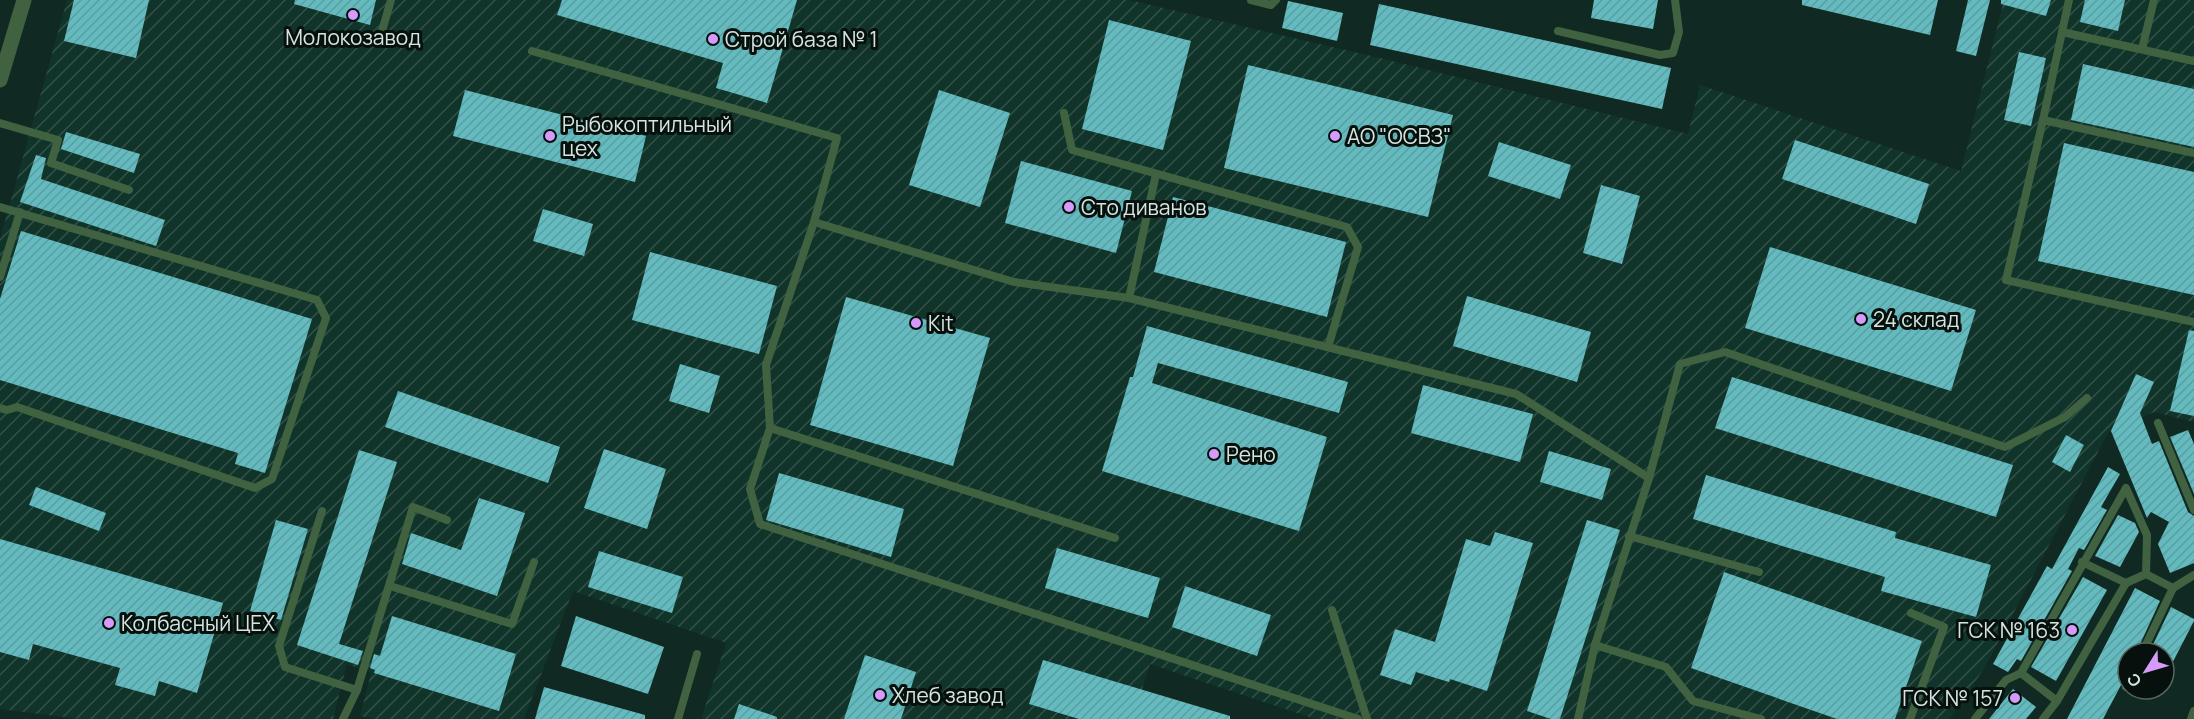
<svg xmlns="http://www.w3.org/2000/svg" width="2194" height="719" viewBox="0 0 2194 719" font-family="Manrope,sans-serif">
	<defs>
		<pattern id="industrial-furrows" width="10" height="10" patternUnits="userSpaceOnUse" patternTransform="scale(1.5)"><rect width="10" height="10" fill="#11342a"/><path d="M-1 1l2-2M0 10L10 0M9 11l2-2" fill="none" stroke="#335148"/></pattern>
		<pattern id="building-hatch" width="6" height="6" patternUnits="userSpaceOnUse" patternTransform="scale(1.5)"><rect width="6" height="6" fill="#64bbbf"/><path d="M-1 1l2-2M0 6l6-6M5 7l2-2" fill="none" stroke="#5b9da0"/></pattern>
	</defs>
	<rect width="100%" height="100%" fill="#102922"/>
	<polygon fill="url(#industrial-furrows)" points="67,0 1129,0 1380,58 1688,134 1700,85 1961,171 2004,0 2194,0 2194,422 2154,412 2108,433 1984,669 1949,719 1315,719 1150,664 1133,719 701,719 726,643 573,591 524,719 375,719 360,716 371,673 347,664 333,719 80,719 0,709 0,239"/>
	<g fill="url(#building-hatch)">
		<polygon points="74,0 149,0 136,58 64,41"/>
		<polygon points="295,0 376,0 370,25 294,4"/>
		<polygon points="562,0 797,0 767,103 716,88 723,63 557,15"/>
		<polygon points="1594,0 1658,0 1653,29 1591,18"/>
		<polygon points="1802,0 1938,0 1930,35 1802,5"/>
		<polygon points="1968,0 1990,0 1976,56 1956,51"/>
		<polygon points="2001,0 2051,0 2046,16 2001,4"/>
		<polygon points="2085,0 2125,0 2118,31 2080,22"/>
		<polygon points="1288,1 1343,13 1337,41 1282,28"/>
		<polygon points="1379,4 1671,68 1662,109 1370,45"/>
		<polygon points="1109,20 1191,41 1163,150 1082,129"/>
		<polygon points="2019,52 2046,58 2031,126 2004,120"/>
		<polygon points="2083,64 2194,89 2194,147 2071,120"/>
		<polygon points="1248,65 1453,115 1428,217 1224,168"/>
		<polygon points="465,90 646,136 635,182 453,136"/>
		<polygon points="939,90 1010,113 980,207 909,185"/>
		<polygon points="66,132 140,154 134,173 61,149"/>
		<polygon points="1795,140 1929,184 1916,224 1782,179"/>
		<polygon points="1499,142 1571,165 1560,199 1488,176"/>
		<polygon points="2064,143 2194,172 2194,295 2038,261"/>
		<polygon points="36,155 46,158 41,179 165,220 156,246 20,202"/>
		<polygon points="1021,161 1132,191 1116,253 1005,223"/>
		<polygon points="1601,185 1640,196 1622,264 1583,253"/>
		<polygon points="1173,197 1346,242 1327,317 1154,272"/>
		<polygon points="543,209 593,224 584,256 533,241"/>
		<polygon points="21,231 312,319 265,473 235,464 238,453 0,380 0,299"/>
		<polygon points="1770,247 1976,310 1951,391 1745,328"/>
		<polygon points="650,252 777,286 759,354 632,320"/>
		<polygon points="1467,296 1591,332 1577,382 1453,346"/>
		<polygon points="846,297 990,338 953,466 810,425"/>
		<polygon points="1147,326 1348,382 1339,413 1158,363 1152,383 1327,437 1299,531 1102,471 1130,377 1133,377"/>
		<polygon points="2189,330 2194,331 2194,416 2170,411"/>
		<polygon points="680,364 720,376 709,413 669,401"/>
		<polygon points="2136,374 2154,382 2140,413 2152,444 2159,441 2188,512 2194,516 2194,563 2170,573 2158,544 2169,522 2151,512 2147,518 2111,431"/>
		<polygon points="1732,377 2013,465 1996,517 1715,428"/>
		<polygon points="1423,385 1533,414 1520,462 1411,433"/>
		<polygon points="398,391 560,447 548,483 385,427"/>
		<polygon points="2188,430 2194,444 2194,494 2170,437"/>
		<polygon points="2066,435 2084,445 2070,472 2052,462"/>
		<polygon points="604,449 666,469 647,529 584,508"/>
		<polygon points="359,450 397,462 339,644 363,651 358,665 297,645"/>
		<polygon points="1549,451 1611,469 1602,500 1540,482"/>
		<polygon points="2108,467 2120,474 2101,507 2107,510 2084,550 2079,548 2068,569 2072,571 2021,661 2017,659 2008,672 1993,664 2047,566 2052,569"/>
		<polygon points="779,473 904,509 891,557 766,520"/>
		<polygon points="1706,475 1896,532 1895,538 1991,565 1976,617 1881,591 1885,577 1693,519"/>
		<polygon points="36,487 106,513 99,531 29,505"/>
		<polygon points="479,498 525,513 497,596 402,564 411,533 461,550"/>
		<polygon points="2118,515 2135,523 2139,532 2120,567 2095,556"/>
		<polygon points="276,520 308,529 281,620 250,611"/>
		<polygon points="1587,520 1620,530 1560,719 1551,719 1527,711"/>
		<polygon points="1495,532 1533,543 1487,691 1450,679 1449,682 1416,672 1411,685 1380,675 1395,629 1435,642 1466,539 1490,546"/>
		<polygon points="0,539 223,603 197,693 159,681 155,696 115,685 120,668 33,644 29,660 0,652"/>
		<polygon points="1057,548 1160,578 1148,618 1045,588"/>
		<polygon points="599,551 683,577 672,613 588,587"/>
		<polygon points="1724,572 1922,641 1895,719 1837,719 1691,668"/>
		<polygon points="2083,577 2107,590 2056,681 2031,667"/>
		<polygon points="1185,586 1271,615 1257,656 1172,627"/>
		<polygon points="2135,588 2160,601 2136,653 2128,653 2128,672 2103,719 2067,719"/>
		<polygon points="2171,607 2194,619 2194,621 2164,679 2164,653 2149,653"/>
		<polygon points="392,616 516,654 499,711 374,673 375,670 370,668 374,654 380,656"/>
		<polygon points="576,616 664,647 648,694 561,666"/>
		<polygon points="865,655 916,672 901,719 844,719"/>
		<polygon points="1043,660 1230,716 1230,719 1079,719 1029,704"/>
		<polygon points="544,687 645,715 645,719 535,719"/>
		<polygon points="2013,689 2036,707 2026,719 1989,719"/>
		<polygon points="739,704 777,717 777,719 734,719"/>
	</g>
	<g fill="none" stroke-linecap="round" stroke-linejoin="round">
		<g stroke="#416241" stroke-width="8">
			<polyline points="1251,0 1271,5 1276,0"/>
			<polyline points="2069,0 2062,32 2194,61"/>
			<polyline points="382,31 391,0"/>
			<polyline points="1558,31 1660,55 1673,53 1679,32 1675,0"/>
			<polyline points="2062,32 2043,120 2194,153"/>
			<polyline points="2142,49 2154,0"/>
			<polyline points="532,51 837,138 814,222 766,365 770,428 1115,538"/>
			<polyline points="1064,113 1072,150 1347,227 1358,247 1328,347"/>
			<polyline points="2043,120 2006,280 2194,322"/>
			<polyline points="0,123 58,140 51,163 129,190"/>
			<polyline points="0,207 317,300 326,318 272,479 255,488 17,407 7,410 0,408"/>
			<polyline points="814,222 1014,282 1129,298 1516,394 1649,478"/>
			<polyline points="0,277 20,212"/>
			<polyline points="1129,298 1156,174"/>
			<polyline points="2158,423 2194,510"/>
			<polyline points="770,428 750,489 760,524 1358,719"/>
			<polyline points="322,511 279,646 285,667 357,690"/>
			<polyline points="1629,536 1759,572"/>
			<polyline points="2082,562 2126,583 2146,574 2173,588 2194,575"/>
			<polyline points="390,586 512,624 534,562"/>
			<polyline points="1332,610 1367,719"/>
			<polyline points="1595,645 1666,667 1693,701 1761,719"/>
			<polyline points="2142,653 2173,588"/>
			<polyline points="2021,673 2057,701"/>
			<polyline points="2126,687 2128,683"/>
			<polyline points="343,719 357,690 413,507 447,520"/>
			<polyline points="678,719 697,654"/>
			<polyline points="1578,719 1595,645 1649,478 1680,364 1725,352 2005,447 2065,417 2087,398"/>
			<polyline points="1910,719 1944,627 1911,613"/>
			<polyline points="1975,719 2006,680 2021,673 2126,488 2147,535 2146,574"/>
			<polyline points="2043,719 2057,701 2126,583"/>
			<polyline points="2191,719 2194,711"/>
		</g>
		<polyline stroke="#416241" stroke-width="15" points="0,80 24,0"/>
	</g>
	<g fill="#d69bfa" stroke="#06100c" stroke-width="2">
		<circle cx="353" cy="15" r="6"/>
		<circle cx="713" cy="39" r="6"/>
		<circle cx="550" cy="136" r="6"/>
		<circle cx="1335" cy="136" r="6"/>
		<circle cx="1069" cy="207" r="6"/>
		<circle cx="1861" cy="319" r="6"/>
		<circle cx="916" cy="323" r="6"/>
		<circle cx="1214" cy="454" r="6"/>
		<circle cx="109" cy="623" r="6"/>
		<circle cx="2072" cy="630" r="6"/>
		<circle cx="880" cy="695" r="6"/>
		<circle cx="2015" cy="698" r="6"/>
	</g>
	<g text-anchor="middle" dominant-baseline="central" stroke-width="6" stroke-linejoin="round" paint-order="stroke">
		<g font-size="21" fill="#d6e4df" stroke="#06100c" text-anchor="start">
			<text x="353" y="37" text-anchor="middle">Молокозавод</text>
			<text x="725" y="39">Строй база № 1</text>
			<text x="562" y="124">Рыбокоптильный<tspan x="562" dy="24">цех</tspan></text>
			<text x="1347" y="136">АО "ОСВЗ"</text>
			<text x="1081" y="207">Сто диванов</text>
			<text x="1873" y="319">24 склад</text>
			<text x="928" y="323">Kit</text>
			<text x="1226" y="454">Рено</text>
			<text x="121" y="623">Колбасный ЦЕХ</text>
			<text x="2060" y="630" text-anchor="end">ГСК № 163</text>
			<text x="892" y="695">Хлеб завод</text>
			<text x="2003" y="698" text-anchor="end">ГСК № 157</text>
		</g>
	</g>
	<g transform="translate(2146 671) rotate(233)"><circle r="28" fill="#06100c" stroke="#596560" stroke-width="1.5"/>
	<path d="M0-4.5L10 22L0 15L-10 22Z" fill="#d69bfa"/>
	<text y="-9" font-size="16" font-weight="bold" text-anchor="middle" fill="#d6e4df">С</text>
	</g>
</svg>
